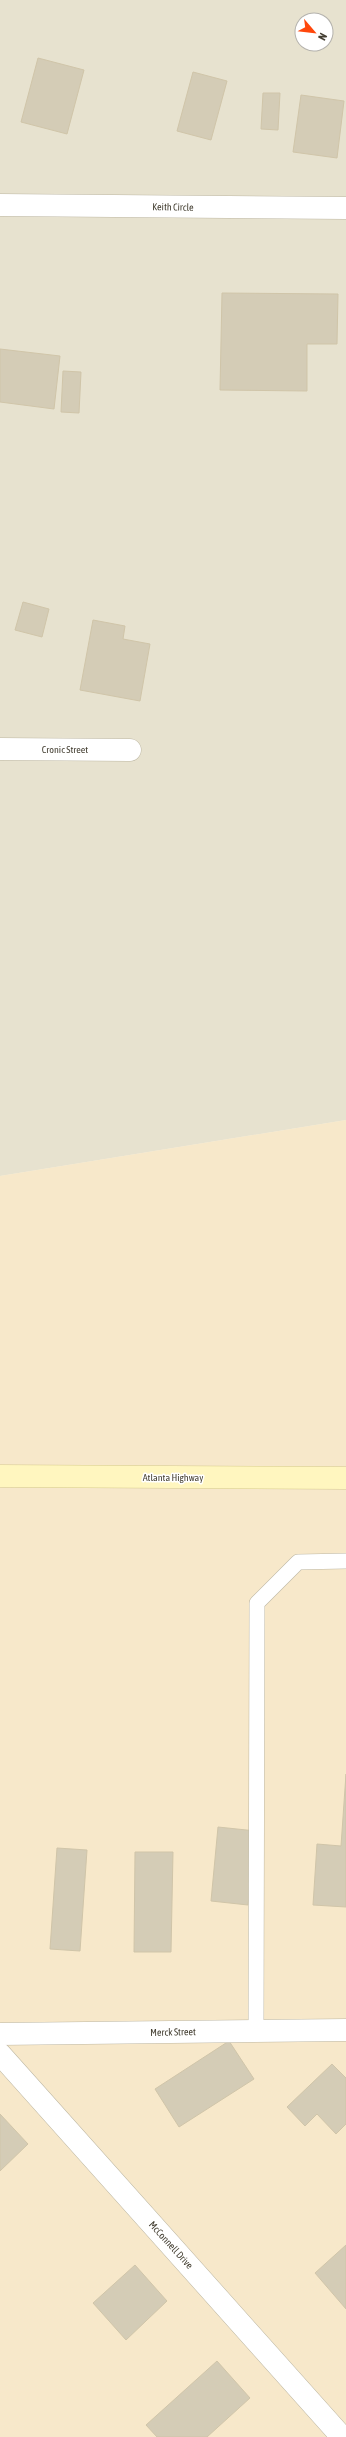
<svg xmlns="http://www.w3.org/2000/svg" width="346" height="2437" viewBox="0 0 346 2437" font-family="'Asap Condensed',sans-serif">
	<rect width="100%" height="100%" fill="#f3efe2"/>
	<path fill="#e7e2cf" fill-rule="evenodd" d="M0,0H346V1120L0,1176ZM302,20H326V44H302Z"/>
	<polygon fill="#f7e8ca" points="346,1120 346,2437 0,2437 0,1176"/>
	<g fill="#d4ccb6" stroke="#d0c5a9">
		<polygon points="38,58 84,70 67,134 21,122"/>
		<polygon points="193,72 227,81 211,140 177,131"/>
		<polygon points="263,93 280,93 278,130 261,129"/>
		<polygon points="301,95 344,101 337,158 293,152"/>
		<polygon points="222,293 338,294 337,344 307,344 307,391 220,390"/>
		<polygon points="0,349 60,356 54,409 0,402"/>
		<polygon points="63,371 81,372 79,413 61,412"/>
		<polygon points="23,602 49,609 42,637 15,630"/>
		<polygon points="93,620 125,626 123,639 150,644 140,701 80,690"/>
		<polygon points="346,1774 346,1907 313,1905 317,1844 341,1846"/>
		<polygon points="218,1827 256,1831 248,1905 211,1901"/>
		<polygon points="57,1848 87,1850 80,1951 50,1949"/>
		<polygon points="135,1852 173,1852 171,1952 134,1952"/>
		<polygon points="229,2041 254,2079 179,2127 155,2089"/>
		<polygon points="332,2064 346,2078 346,2124 336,2134 317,2114 305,2126 287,2107"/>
		<polygon points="0,2114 28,2144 0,2171"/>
		<polygon points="346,2245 346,2309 315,2273"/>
		<polygon points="135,2265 167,2301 126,2340 93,2303"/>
		<polygon points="217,2361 250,2398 207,2437 157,2437 146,2425"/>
	</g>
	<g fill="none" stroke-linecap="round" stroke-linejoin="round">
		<defs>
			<polyline id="service" points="256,2031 257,1603 298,1562 346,1561"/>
			<g id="minor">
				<polyline points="0,205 346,208"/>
				<polyline points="0,749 130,750"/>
				<polyline points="0,2034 346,2030"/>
				<polyline points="0,2054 342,2437"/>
			</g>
			<polyline id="secondary" points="0,1476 346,1478"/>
		</defs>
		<use href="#service" stroke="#beb8a4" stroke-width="16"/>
		<use href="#minor" stroke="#beb8a4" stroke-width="23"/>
		<use href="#secondary" stroke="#d6ca8d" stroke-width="23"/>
		<use href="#service" stroke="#fff" stroke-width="15"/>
		<use href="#minor" stroke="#fff" stroke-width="22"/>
		<use href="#secondary" stroke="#fff6bf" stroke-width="22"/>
	</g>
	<g text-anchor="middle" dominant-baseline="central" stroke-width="3" stroke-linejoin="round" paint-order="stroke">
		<g font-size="10" fill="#443f32" stroke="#fff">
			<text transform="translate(173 207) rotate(1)">Keith Circle</text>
			<text x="65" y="749">Cronic Street</text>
			<text x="173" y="1477">Atlanta Highway</text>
			<text transform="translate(173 2032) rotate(-1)">Merck Street</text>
			<text transform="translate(171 2245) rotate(48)">McConnell Drive</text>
		</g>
	</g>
	<g transform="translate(314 32) rotate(118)"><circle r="19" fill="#ffffff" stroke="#b4b2ad"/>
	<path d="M0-3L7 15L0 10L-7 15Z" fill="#ff470c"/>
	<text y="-6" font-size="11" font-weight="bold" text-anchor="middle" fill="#443f32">N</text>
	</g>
</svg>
